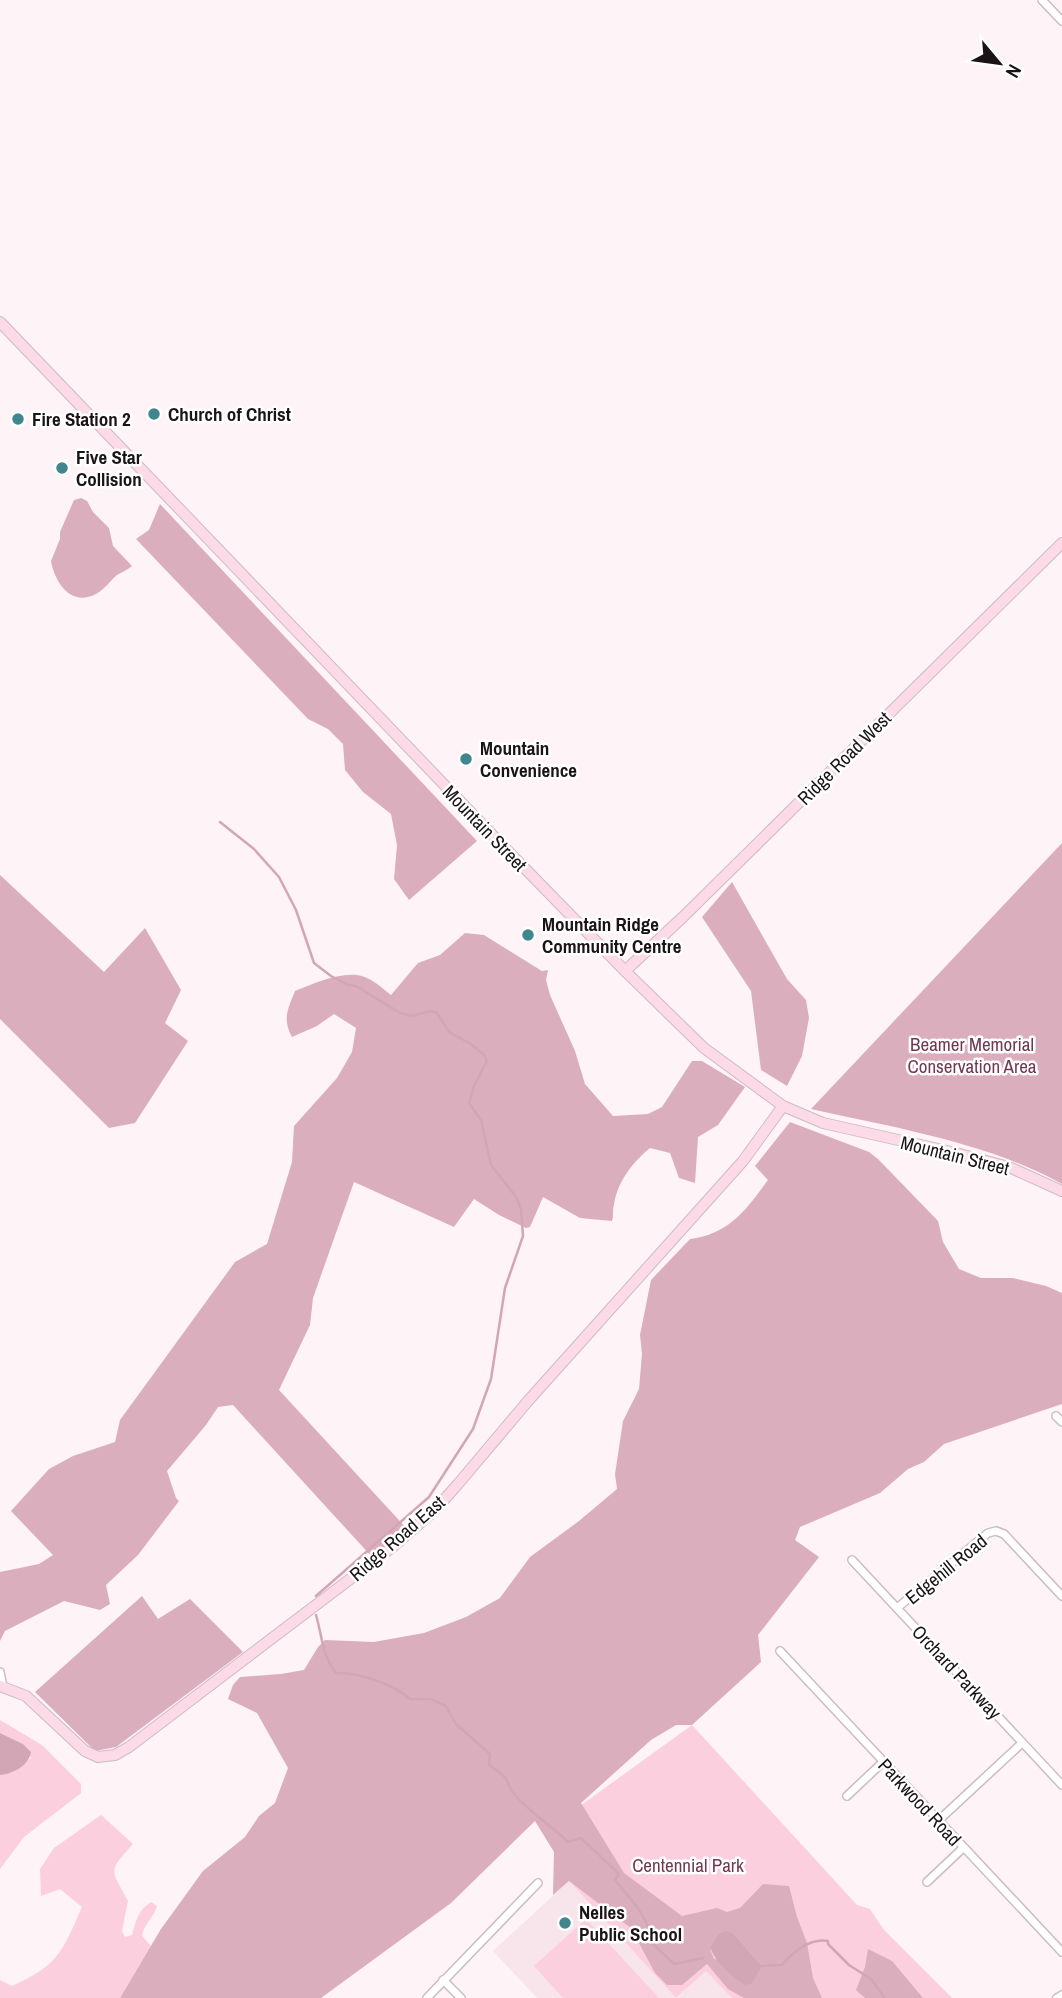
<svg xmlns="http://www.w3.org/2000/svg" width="1062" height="1998" viewBox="0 0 1062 1998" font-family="'Archivo Narrow',sans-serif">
	<rect width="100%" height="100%" fill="#fef3f7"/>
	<g fill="#f8e4eb">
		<polygon points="569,1881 676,1998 537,1998 493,1951"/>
		<polygon points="706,1970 732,1998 677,1998"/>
	</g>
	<g fill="#fccfde">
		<polygon points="0,1720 42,1745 81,1784 81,1793 24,1837 0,1869 0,1775 13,1772 31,1758 23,1744 0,1733"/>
		<polygon points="692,1725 857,1905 870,1909 884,1930 952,1998 732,1998 706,1971 676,1998 569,1881 562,1819"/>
		<path d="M101,1815L133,1844C107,1872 111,1869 128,1901L122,1931L125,1937L132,1935C136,1921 138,1910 151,1902L157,1906C154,1918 144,1923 142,1936L151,1946L120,1998H0V1980L12,1986C59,1965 62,1952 82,1907L60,1889L41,1896L40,1869L54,1848Z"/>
		<polygon points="586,1919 659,1998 563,1998 534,1966"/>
	</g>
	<g fill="#dbaebd" fill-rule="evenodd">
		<path d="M81,498L87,501L93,512L109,528L113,546L132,566C127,570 122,572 117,575C110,581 105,589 96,594C71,607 55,583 51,561L60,539V532L74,500Z"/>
		<polygon points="160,504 477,841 409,900 394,879 397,845 391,814 363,792 345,770 343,744 328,729 308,719 136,539 149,530"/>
		<path d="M1062,843V1184C989,1143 892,1127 811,1109Z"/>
		<polygon points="0,875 104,972 145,928 181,990 165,1023 188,1041 135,1123 109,1128 0,1019"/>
		<polygon points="732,882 787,979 806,1000 809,1018 802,1056 787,1086 761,1070 751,991 702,917"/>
		<path d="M465,933L484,935L542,971L548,970L546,980L550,995L575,1051L585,1084L613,1116L648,1114L662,1107L692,1061H702L745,1087L718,1125L698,1137L695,1183L679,1178L670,1153L650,1148C633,1162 617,1182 614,1205C612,1211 614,1215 612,1221L580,1218L543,1197L530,1227L526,1228L499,1215L474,1199L454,1227L354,1182L313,1298L310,1325L279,1390L409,1531L372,1557L233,1405L218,1407L206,1425L167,1471L176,1498L179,1501L138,1555L106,1585L110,1604L100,1610L64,1601L5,1631L0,1641V1572L39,1564L53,1555L11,1511L49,1469L73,1456L115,1442L120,1420L235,1262L267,1244L292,1162L294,1126L337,1078L352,1052L356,1028L334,1014L317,1026L292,1037C282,1019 288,1009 295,991C313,984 336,973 356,975C370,976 381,987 391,995L418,963L440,955Z"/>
		<path d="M790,1122L869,1152L878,1159L938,1221L943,1242L959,1269L981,1278H1013L1046,1286L1062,1293V1404L944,1444L924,1462L908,1469L880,1493L800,1527L795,1540L819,1557L758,1635L761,1662L692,1725H676L651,1740L581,1803L624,1873L682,1916L717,1908L727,1912L740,1908L763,1884L789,1886L797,1917L807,1943L813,1978L822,1998H744L728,1989L707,1964L682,1985H667L655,1973L631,1928L569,1881L553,1895L554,1852L535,1821L451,1903L321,1998H120L161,1929L203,1871L245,1837L259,1816L275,1803L288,1768L257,1713L228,1699L233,1685L240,1677L281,1674L304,1670L318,1647L325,1640L374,1642L424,1633L466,1617L500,1598L530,1557L579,1521L617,1489L615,1474L623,1421L639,1389L642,1354L640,1335L651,1280L690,1239C729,1234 746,1210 768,1180L755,1166ZM734,1934L762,1966L714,1959L710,1949Z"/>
		<polygon points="142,1596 158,1619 190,1599 243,1652 116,1747 95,1751 35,1692"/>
		<polygon points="868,1949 892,1961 923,1998 865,1998 856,1990 865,1967"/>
	</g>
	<g fill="#d3a6b5">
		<path d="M0,1733L23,1744L31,1752C29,1766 12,1774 0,1775Z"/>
		<path d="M726,1931L734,1934L762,1966L752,1983L746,1985C730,1976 718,1965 710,1948L719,1934Z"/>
	</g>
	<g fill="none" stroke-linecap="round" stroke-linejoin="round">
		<g stroke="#d3a6b5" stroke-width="2.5">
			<polyline points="220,822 254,849 279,877 296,910 314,963 331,976 348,985 356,986 400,1013 411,1016 431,1011 437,1013 449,1032 471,1044 484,1055 487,1061 474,1086 469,1103 481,1120 491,1165 516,1197 521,1209 523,1236 505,1288 491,1379 473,1429 429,1497 316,1596"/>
			<path d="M316,1615C322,1635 322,1656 336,1673C358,1672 393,1684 410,1699H430L446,1706L456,1724L490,1754L489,1765C495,1769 502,1773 506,1779C509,1784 510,1790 514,1794C530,1813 551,1825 568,1842L581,1838L619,1874L615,1880L638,1908L648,1926L653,1944L674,1964L703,1958"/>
			<path d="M762,1966L782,1965C794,1951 810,1938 828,1941V1944L849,1965L871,1979L885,1998"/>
		</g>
		<defs>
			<g id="minor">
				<polyline points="1042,0 1062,21"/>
				<polyline points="1056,1416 1062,1422"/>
				<polyline points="852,1560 1062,1785"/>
				<polyline points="897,1608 988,1533 996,1531 1004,1534 1062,1596"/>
				<polyline points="780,1651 1062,1952"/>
				<polyline points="0,1672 3,1687"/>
				<polyline points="847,1796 883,1762"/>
				<polyline points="939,1820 1022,1743"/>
				<polyline points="927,1882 963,1848"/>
				<polyline points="443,1980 461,1998"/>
				<polyline points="427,1998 538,1883"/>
				<polyline points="1057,1998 1062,1995"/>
			</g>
			<g id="secondary">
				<polyline points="0,322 503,846 625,971 704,1048 783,1106 823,1123 956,1153 1009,1167 1062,1191"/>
				<polyline points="625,971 683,917 1062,543"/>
				<polyline points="0,1686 26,1696 85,1751 98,1757 115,1755 129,1747 395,1545 435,1510 458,1484 528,1401 743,1161 783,1106"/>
			</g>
		</defs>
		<use href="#minor" stroke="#cdbcc1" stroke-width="10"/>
		<use href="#secondary" stroke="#cdbcc1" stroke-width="12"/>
		<use href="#minor" stroke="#fff" stroke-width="7"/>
		<use href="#secondary" stroke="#fcdae7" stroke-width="10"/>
	</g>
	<g fill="#3f868f" stroke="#fff" stroke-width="2.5">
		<circle cx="154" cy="414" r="7"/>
		<circle cx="18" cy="419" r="7"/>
		<circle cx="62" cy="468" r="7"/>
		<circle cx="466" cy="759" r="7"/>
		<circle cx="528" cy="935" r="7"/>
		<circle cx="565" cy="1923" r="7"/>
	</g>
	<g text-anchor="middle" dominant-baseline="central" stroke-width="5" stroke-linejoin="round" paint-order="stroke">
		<g font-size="19" font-weight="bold" fill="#1a1416" stroke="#fff" text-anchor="start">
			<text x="168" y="414">Church of Christ</text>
			<text x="32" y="419">Fire Station 2</text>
			<text x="76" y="457">Five Star<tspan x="76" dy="22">Collision</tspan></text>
			<text x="480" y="748">Mountain<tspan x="480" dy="22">Convenience</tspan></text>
			<text x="542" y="924">Mountain Ridge<tspan x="542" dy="22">Community Centre</tspan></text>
			<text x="579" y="1912">Nelles<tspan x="579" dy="22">Public School</tspan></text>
		</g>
		<g font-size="19" fill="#1a1416" stroke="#fff">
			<text transform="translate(844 758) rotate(-45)">Ridge Road West</text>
			<text transform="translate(485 828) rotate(46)">Mountain Street</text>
			<text transform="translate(955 1155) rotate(14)">Mountain Street</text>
			<text transform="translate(397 1538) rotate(-41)">Ridge Road East</text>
			<text transform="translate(946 1569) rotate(-39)">Edgehill Road</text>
			<text transform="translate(957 1672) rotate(47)">Orchard Parkway</text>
			<text transform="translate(920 1802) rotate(47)">Parkwood Road</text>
		</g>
		<g font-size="19" fill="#72384f" stroke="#fff">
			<text x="972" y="1044">Beamer Memorial<tspan x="972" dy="22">Conservation Area</tspan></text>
			<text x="688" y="1865">Centennial Park</text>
		</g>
	</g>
	<g transform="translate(999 63) rotate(119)" stroke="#ffffff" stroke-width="5" paint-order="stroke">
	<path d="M0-5L12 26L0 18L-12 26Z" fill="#1a1416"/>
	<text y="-10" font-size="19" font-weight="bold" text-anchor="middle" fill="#1a1416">N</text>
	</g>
</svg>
